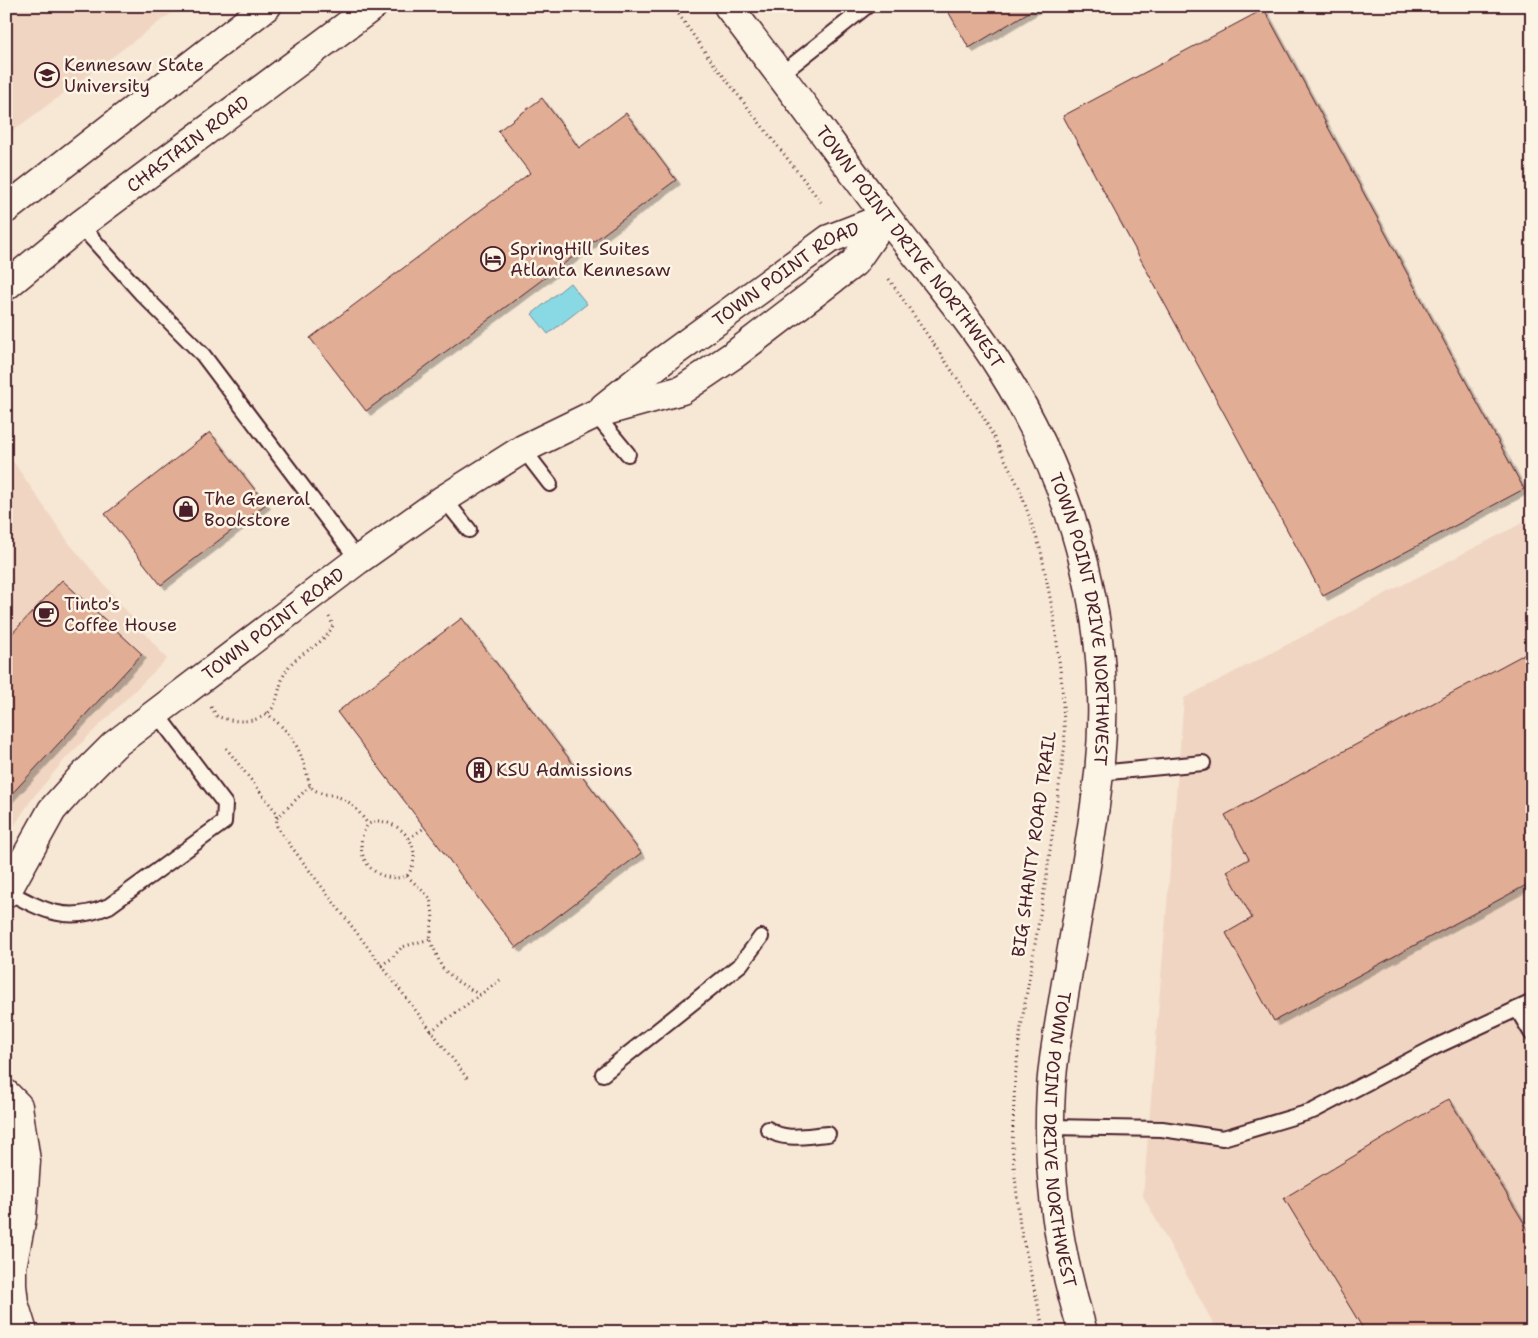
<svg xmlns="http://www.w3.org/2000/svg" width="1538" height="1338" viewBox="0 0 1538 1338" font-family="'Shantell Sans',sans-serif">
	<defs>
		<filter id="shadow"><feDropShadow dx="4.5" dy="4.5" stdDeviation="0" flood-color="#0004"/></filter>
	</defs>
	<rect width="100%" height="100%" fill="#f7e7d5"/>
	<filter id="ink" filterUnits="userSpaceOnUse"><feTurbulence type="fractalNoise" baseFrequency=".02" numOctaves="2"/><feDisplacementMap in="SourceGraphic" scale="10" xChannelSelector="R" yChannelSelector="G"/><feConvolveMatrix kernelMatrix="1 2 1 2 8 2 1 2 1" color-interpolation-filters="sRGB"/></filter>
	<g filter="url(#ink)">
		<g fill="#f0d6c2">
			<polygon points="6,6 183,6 166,17 6,136"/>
			<polygon points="6,451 69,543 167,659 66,758 32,799 6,838"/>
			<polygon points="1532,518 1532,1332 1218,1332 1143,1196 1184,698"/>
		</g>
		<polygon fill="#89d9e4" stroke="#708f9a" points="570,283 587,304 548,334 532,314"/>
		<g fill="#e1ad94" stroke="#4a1f2b" filter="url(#shadow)">
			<polygon points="945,6 1039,6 969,48"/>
			<polygon points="1264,9 1524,489 1323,596 1063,116"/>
			<polygon points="542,98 579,148 626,113 676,180 366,411 310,338 530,173 498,131"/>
			<polygon points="210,432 266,504 161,585 105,514"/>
			<polygon points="62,580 142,654 6,800 6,640"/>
			<polygon points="462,618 641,853 516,948 337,712"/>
			<polygon points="1532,650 1532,882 1274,1021 1226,933 1252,918 1227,871 1249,859 1225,815"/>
			<polygon points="1449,1099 1532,1236 1532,1332 1365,1332 1284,1198"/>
		</g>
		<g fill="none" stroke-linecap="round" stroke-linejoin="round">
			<defs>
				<g id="lane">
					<polyline points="780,75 867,6"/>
					<polyline points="80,225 142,294 203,355 358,560"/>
					<polyline points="595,414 628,454"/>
					<polyline points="523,449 550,484"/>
					<polyline points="444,499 469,530"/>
					<polyline points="1099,773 1203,763"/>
					<path d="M7,891C44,911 68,924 109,906L224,822L225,804L156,713"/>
					<polyline points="1517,1009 1532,1034"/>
					<polyline points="603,1074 741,964 761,937"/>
					<polyline points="1050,1127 1162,1129 1223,1138 1313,1111 1435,1047 1532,1002"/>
					<path d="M768,1129C784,1142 809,1135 828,1134"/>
				</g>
				<g id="street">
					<path id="s1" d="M728,6C781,75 832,145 885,215C924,267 968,316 1002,371C1077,490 1114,634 1099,773C1091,848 1076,922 1064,995C1059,1026 1053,1057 1051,1089C1046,1172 1058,1252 1083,1332"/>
					<path id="s2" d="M604,407L662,361L829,239L886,217"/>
					<path id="s3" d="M6,893L52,810L78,781L114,745L358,560L444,499L523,449L595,414L682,390L735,354L854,263L886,217"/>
					<polyline points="6,1094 18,1106 26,1161 22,1217 12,1267 12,1285 14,1303 23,1332"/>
				</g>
				<g id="primary">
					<polyline points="6,209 267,6"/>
					<path id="s4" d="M6,286L80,225L373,6"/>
				</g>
			</defs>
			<use href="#lane" stroke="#4a1f2b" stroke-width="18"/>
			<use href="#street" stroke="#4a1f2b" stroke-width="31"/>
			<use href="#primary" stroke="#4a1f2b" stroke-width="31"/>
			<g stroke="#4a1f2b" stroke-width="3" stroke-dasharray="1 4" stroke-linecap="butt">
				<polyline points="673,6 707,55 821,202"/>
				<polyline points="889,279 983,416 1019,487 1041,551 1054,618 1062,685 1065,744 1046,879 1021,1027 1015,1079 1012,1146 1020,1226 1044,1332"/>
				<path d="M211,707L217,716C233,723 259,724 271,710C280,700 278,678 291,664C304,650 325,644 333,625L329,617"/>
				<path d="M266,713C296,736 301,751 310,786C319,796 332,793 343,799C354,804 361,815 368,824"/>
				<polyline points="226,748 276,812 277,826 281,833 467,1078"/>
				<polyline points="277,818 310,786"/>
				<path d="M378,821C406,823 425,852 407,876C375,886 348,854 368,824Z"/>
				<polyline points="409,838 424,828"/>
				<polyline points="407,876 430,898 433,914 430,939 442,968 458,982 480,995"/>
				<polyline points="381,965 391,959 402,947 430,939"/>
				<polyline points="431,1031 500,980"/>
			</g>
			<use href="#lane" stroke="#fcf5e5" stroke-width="14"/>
			<use href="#street" stroke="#fcf5e5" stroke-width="28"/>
			<use href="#primary" stroke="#fcf5e5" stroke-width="28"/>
		</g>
	</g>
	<defs>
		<symbol id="university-ring" viewBox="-11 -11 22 22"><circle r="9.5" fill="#fcf5e5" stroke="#4a1f2b" stroke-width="1.5"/><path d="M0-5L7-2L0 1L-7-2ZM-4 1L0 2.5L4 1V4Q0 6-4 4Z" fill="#4a1f2b"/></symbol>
		<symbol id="hotel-ring" viewBox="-11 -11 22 22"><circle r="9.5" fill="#fcf5e5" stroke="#4a1f2b" stroke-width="1.5"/><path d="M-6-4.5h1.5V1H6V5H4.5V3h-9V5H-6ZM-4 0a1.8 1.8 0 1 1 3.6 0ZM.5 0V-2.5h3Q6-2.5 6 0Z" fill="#4a1f2b"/></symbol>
		<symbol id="shop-ring" viewBox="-11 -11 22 22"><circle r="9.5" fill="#fcf5e5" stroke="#4a1f2b" stroke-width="1.5"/><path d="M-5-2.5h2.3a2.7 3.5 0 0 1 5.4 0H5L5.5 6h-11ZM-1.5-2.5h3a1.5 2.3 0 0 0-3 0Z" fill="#4a1f2b"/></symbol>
		<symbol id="cafe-ring" viewBox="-11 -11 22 22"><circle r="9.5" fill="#fcf5e5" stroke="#4a1f2b" stroke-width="1.5"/><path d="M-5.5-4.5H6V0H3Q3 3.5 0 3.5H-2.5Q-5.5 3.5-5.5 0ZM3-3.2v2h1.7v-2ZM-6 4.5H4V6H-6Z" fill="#4a1f2b"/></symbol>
		<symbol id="building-ring" viewBox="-11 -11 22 22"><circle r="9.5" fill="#fcf5e5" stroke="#4a1f2b" stroke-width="1.5"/><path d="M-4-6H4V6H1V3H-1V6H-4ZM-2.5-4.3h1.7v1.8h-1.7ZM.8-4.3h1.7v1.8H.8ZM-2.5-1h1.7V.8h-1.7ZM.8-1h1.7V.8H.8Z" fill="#4a1f2b"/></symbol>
	</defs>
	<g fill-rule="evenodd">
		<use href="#university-ring" x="33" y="61" width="28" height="28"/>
		<use href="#hotel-ring" x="479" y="245" width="28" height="28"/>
		<use href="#shop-ring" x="172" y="495" width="28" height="28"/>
		<use href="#cafe-ring" x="32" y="600" width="28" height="28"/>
		<use href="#building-ring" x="465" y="756" width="28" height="28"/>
	</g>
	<g text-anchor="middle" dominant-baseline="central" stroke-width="5" stroke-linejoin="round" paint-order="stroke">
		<g font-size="18" fill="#4a1f2b" stroke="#fcf5e5" text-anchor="start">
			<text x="64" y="65">Kennesaw State<tspan x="64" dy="21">University</tspan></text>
			<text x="510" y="249">SpringHill Suites<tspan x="510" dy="21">Atlanta Kennesaw</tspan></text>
			<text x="204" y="499">The General<tspan x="204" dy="21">Bookstore</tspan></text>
			<text x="64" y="604">Tinto's<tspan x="64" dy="21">Coffee House</tspan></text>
			<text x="496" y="770">KSU Admissions</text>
		</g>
		<g font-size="18" fill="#4a1f2b" stroke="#fcf5e5">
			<text stroke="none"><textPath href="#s4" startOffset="231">CHASTAIN ROAD</textPath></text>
			<text stroke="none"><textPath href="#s1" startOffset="302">TOWN POINT DRIVE NORTHWEST</textPath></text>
			<text stroke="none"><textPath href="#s2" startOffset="226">TOWN POINT ROAD</textPath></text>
			<text stroke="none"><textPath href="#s1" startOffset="721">TOWN POINT DRIVE NORTHWEST</textPath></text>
			<text stroke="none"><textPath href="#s3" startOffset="385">TOWN POINT ROAD</textPath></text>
			<text transform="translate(1034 844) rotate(-82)">BIG SHANTY ROAD TRAIL</text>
			<text stroke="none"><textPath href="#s1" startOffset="1248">TOWN POINT DRIVE NORTHWEST</textPath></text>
		</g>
	</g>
	<rect width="1538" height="1338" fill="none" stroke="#fcf5e5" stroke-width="25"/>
	<rect x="12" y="12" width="1513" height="1313" fill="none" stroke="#4a1f2b" stroke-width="2" filter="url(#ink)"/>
</svg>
